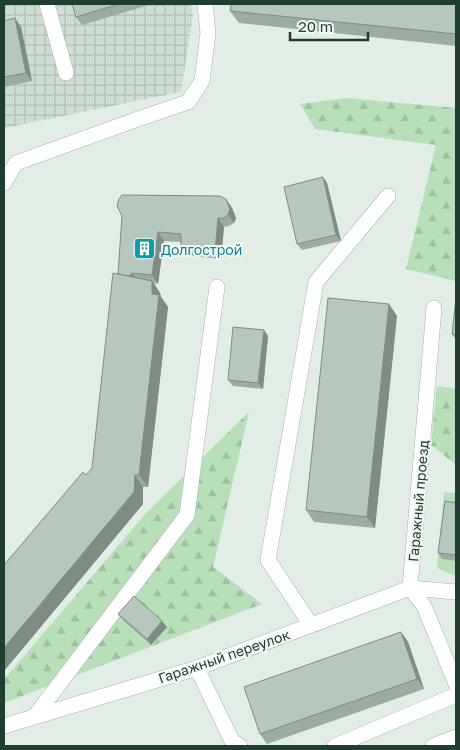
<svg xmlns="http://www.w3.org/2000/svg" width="460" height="750" viewBox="0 0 460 750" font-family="'Golos Text',sans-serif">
	<defs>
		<pattern id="industrial-grid" width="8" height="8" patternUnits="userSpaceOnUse" patternTransform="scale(1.25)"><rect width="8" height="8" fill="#cfddd3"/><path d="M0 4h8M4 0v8" fill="none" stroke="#b1bfb5"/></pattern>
		<pattern id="forest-firs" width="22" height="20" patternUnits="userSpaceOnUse" patternTransform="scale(1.25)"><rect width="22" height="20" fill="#b9dfba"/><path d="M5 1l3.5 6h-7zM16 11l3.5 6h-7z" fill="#9fc0a0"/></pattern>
	</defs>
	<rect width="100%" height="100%" fill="#e1ede5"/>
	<polygon fill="url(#industrial-grid)" points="4,4 191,4 193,15 181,92 4,128"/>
	<g fill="url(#forest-firs)">
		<polygon points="346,98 456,108 456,281 406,269 436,145 315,129 300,104"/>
		<polygon points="437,386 456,389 456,465 431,445"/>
		<polygon points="249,412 213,567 262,604 4,703 4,678 7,676 147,512"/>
		<polygon points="444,492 456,493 456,576 437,568"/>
	</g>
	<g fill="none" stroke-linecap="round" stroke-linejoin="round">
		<defs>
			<g id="minor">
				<polyline points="47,4 66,73"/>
				<polyline points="4,183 16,163 138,119 188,102 202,81 208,33 205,4"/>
				<polyline points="434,308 410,588 424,606 456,684"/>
				<polyline points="311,625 268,560 316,282 388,196"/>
				<polyline points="197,668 232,741 240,746"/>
				<polyline points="35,716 187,515 217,287"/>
				<polyline points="4,726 197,668 410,588 456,592"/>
				<polyline points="335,746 456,695"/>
				<polyline points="433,746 456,737"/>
			</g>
		</defs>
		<use href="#minor" stroke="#a3b5ab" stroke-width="16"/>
		<use href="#minor" stroke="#fff" stroke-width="15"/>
	</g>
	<g fill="#9daca3">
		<polygon points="72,4 152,4 82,25 76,17"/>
		<polygon points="456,4 456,46 239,23 230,11"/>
		<polygon points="4,21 21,27 32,81 4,87"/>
		<polygon points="323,177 327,183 341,241 302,250 297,244"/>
		<polygon points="226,199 232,208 236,218 234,223 229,226 224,227 221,259 187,255 181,246 181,242 164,241 158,284 154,283 160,293 161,297 168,307 148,487 143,487 143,504 4,671 4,565 86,475 92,468 118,274 122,216"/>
		<polygon points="456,298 456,340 452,334"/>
		<polygon points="397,316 375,528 314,522 306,510"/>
		<polygon points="264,330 268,336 263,389 233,386 228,380"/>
		<polygon points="456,503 456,561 442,559 438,553"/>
		<polygon points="118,614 167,627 151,645 123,620"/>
		<polygon points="401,632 408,642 424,689 267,744 260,734"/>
	</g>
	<g fill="#7f8c84">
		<polygon points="15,18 21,27 32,81 26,73"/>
		<polygon points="323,177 327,183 341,241 336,235"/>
		<polygon points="226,199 232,208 236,218 234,223 228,215"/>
		<polygon points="218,218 224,227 221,259 215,251"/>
		<polygon points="158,232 164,241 158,284 152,275"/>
		<polygon points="132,273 138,281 127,280"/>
		<polygon points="152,281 160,293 161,297 168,307 148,487 139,475"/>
		<polygon points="389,304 397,316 375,528 367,517"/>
		<polygon points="264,330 268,336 263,389 258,383"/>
		<polygon points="135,475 143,487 143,504 4,671 4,648"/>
		<polygon points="162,621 167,627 151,645 147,639"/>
		<polygon points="401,632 408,642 424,689 417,679"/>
	</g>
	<g fill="#b6c8bd" stroke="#7f8c84">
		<polygon points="72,4 119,4 76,17"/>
		<polygon points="231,4 456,4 456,34 230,11"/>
		<polygon points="15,18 26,73 4,77 4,21"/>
		<polygon points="323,177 336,235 297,244 284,187"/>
		<polygon points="122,195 220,196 226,199 230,209 228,215 224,218 218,218 215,251 181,246 181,234 158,232 152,275 132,273 129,276 118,274 122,216 117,206 119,199"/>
		<polygon points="113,273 152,281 152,294 159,295 139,475 135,475 134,492 4,648 4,565 83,472 86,475 92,468"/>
		<polygon points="328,298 389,304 367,517 306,510"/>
		<polygon points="456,298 456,335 452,334"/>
		<polygon points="233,327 264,330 258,383 228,380"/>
		<polygon points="445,501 456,503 456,555 438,553"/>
		<polygon points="134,596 162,621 147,639 118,614"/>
		<polygon points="401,632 417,679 260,734 244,687"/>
	</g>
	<defs>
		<symbol id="building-square" viewBox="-11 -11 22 22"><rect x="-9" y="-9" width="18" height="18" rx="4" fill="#0f9aa8" stroke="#f2f9f4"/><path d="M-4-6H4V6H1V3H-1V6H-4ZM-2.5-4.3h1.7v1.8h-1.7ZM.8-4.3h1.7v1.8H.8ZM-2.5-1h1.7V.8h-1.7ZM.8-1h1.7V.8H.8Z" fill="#fff"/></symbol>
	</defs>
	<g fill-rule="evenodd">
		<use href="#building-square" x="132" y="236" width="25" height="25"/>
	</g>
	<g text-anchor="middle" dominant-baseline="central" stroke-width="4" stroke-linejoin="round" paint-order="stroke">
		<g font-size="14" fill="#0d838f" stroke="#f2f9f4" text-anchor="start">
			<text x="161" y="249">Долгострой</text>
		</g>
		<g font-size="14" fill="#203e2f" stroke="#f2f9f4">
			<text transform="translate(418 501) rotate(-85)">Гаражный проезд</text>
			<text transform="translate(224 656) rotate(-19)">Гаражный переулок</text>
		</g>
	</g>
	<rect width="460" height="750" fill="none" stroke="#203e2f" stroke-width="10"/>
	<path d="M290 32v8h78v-8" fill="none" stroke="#203e2f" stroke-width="2.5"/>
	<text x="298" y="32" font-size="15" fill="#203e2f" stroke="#f2f9f4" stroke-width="4" paint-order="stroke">20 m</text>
</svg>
